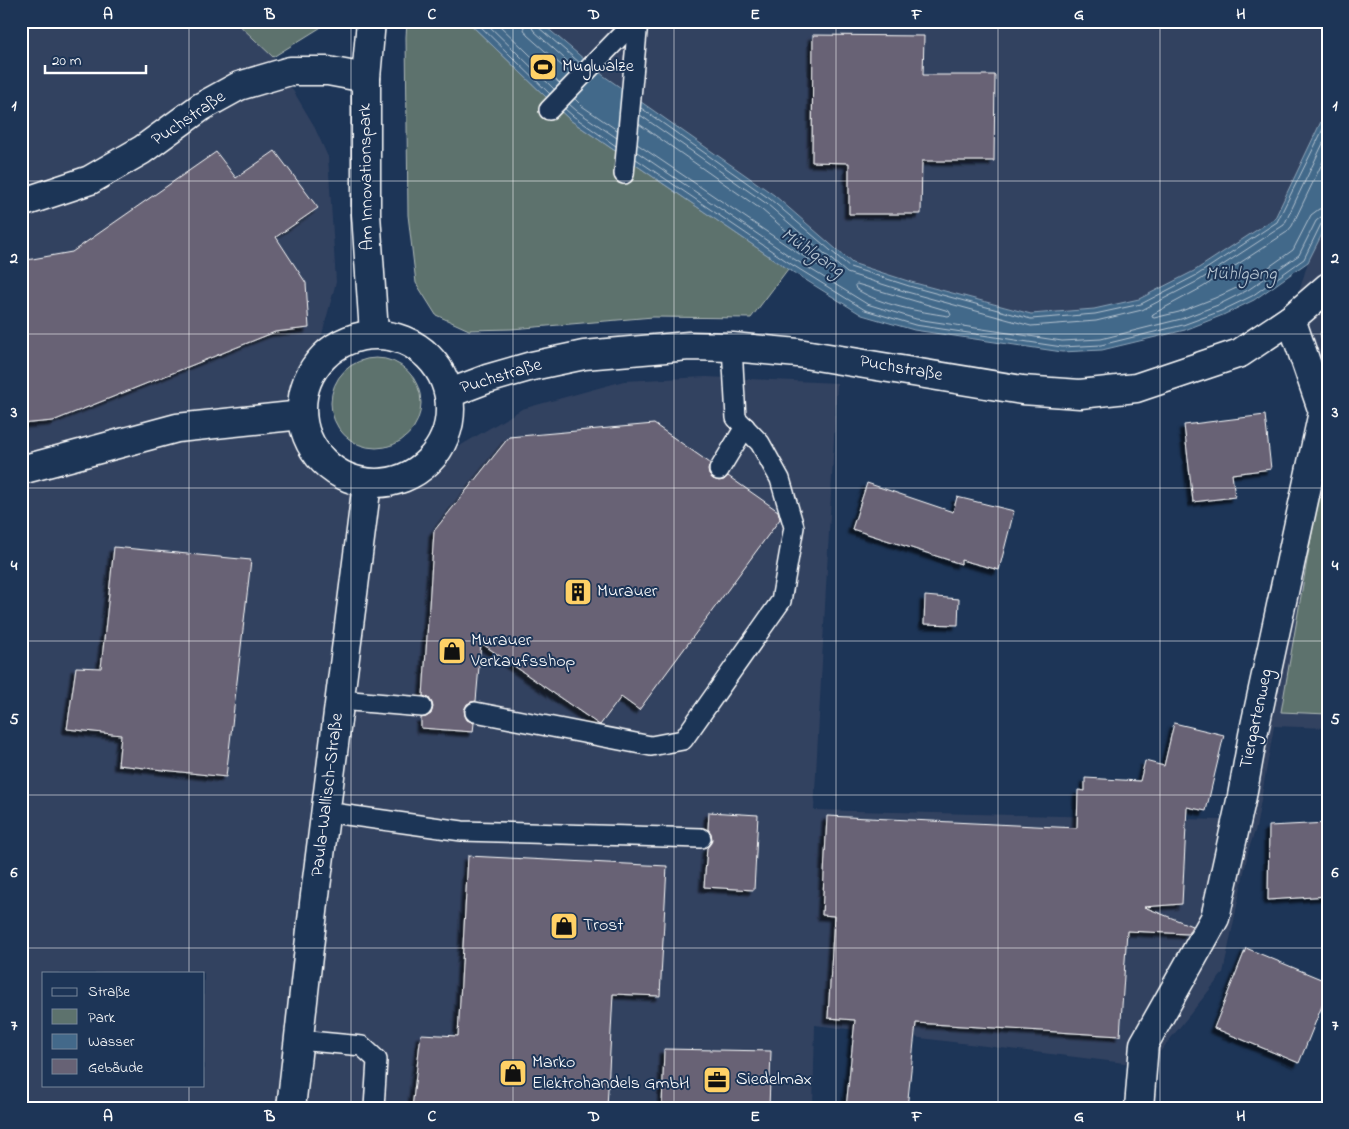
<svg xmlns="http://www.w3.org/2000/svg" width="1349" height="1129" viewBox="0 0 1349 1129" font-family="'Indie Flower',sans-serif">
	<defs>
		<filter id="shadow"><feDropShadow dx="-4.5" dy="4.5" stdDeviation="1" flood-color="#0009"/></filter>
	</defs>
	<rect width="100%" height="100%" fill="#1d3557"/>
	<filter id="ink" filterUnits="userSpaceOnUse"><feTurbulence type="fractalNoise" baseFrequency=".02" numOctaves="2"/><feDisplacementMap in="SourceGraphic" scale="10" xChannelSelector="R" yChannelSelector="G"/><feConvolveMatrix kernelMatrix="1 2 1 2 8 2 1 2 1" color-interpolation-filters="sRGB"/></filter>
	<g filter="url(#ink)">
		<path fill="#334260" fill-rule="evenodd" d="M21,21H235L273,57L313,124L328,157L336,282L313,368L307,388L302,415L318,454L368,483L411,475L522,409L624,381L706,377L837,383L814,810L1222,820L1320,403L1291,319L1308,262L1194,271L1139,299L1094,309L1031,314L911,282L852,263L774,195L591,67L539,21H1328V728L1274,726L1256,828L1249,848L1223,973L1147,1068L1133,1064L815,1025L813,1108H21V537L25,500L21,501ZM44,973H204V1085H44Z"/>
		<g fill="#5d726d" stroke="#aeb8b6">
			<polygon points="235,21 331,21 273,57"/>
			<polygon points="407,21 467,21 570,120 788,269 751,318 653,317 512,329 469,330 436,315 416,283 408,215 406,37"/>
			<polygon points="1328,316 1328,372 1326,355 1320,334"/>
			<circle cx="376" cy="403" r="45"/>
			<polygon points="1318,497 1328,499 1328,714 1281,712"/>
		</g>
		<polygon fill="#43698a" stroke="#8ea5b9" points="467,21 539,21 604,76 774,195 852,263 911,282 1031,314 1094,309 1139,299 1194,271 1275,218 1328,107 1328,222 1308,262 1254,300 1223,315 1185,330 1102,350 1062,352 914,330 862,315 788,269 570,120"/>
		<g fill="none" stroke-linecap="round" stroke-linejoin="round">
			<g stroke="#b4c3d0" stroke-width="1">
				<polyline points="475,21 550,94"/>
				<polyline points="484,21 554,89"/>
				<polyline points="495,21 560,84"/>
				<polyline points="523,21 524,29 527,35 570,73"/>
				<polyline points="530,21 531,26 534,31 575,68"/>
				<polyline points="537,21 538,27 580,63"/>
				<polyline points="575,99 582,106 617,130"/>
				<polyline points="569,104 577,111 617,138"/>
				<polyline points="641,108 770,199 850,267 909,286 1031,319 1095,314 1141,304 1197,275 1277,222 1328,119"/>
				<polyline points="565,109 573,116 616,146"/>
				<polyline points="640,115 767,204 847,273 907,292 1031,326 1096,321 1142,310 1200,280 1284,225 1328,133"/>
				<polyline points="637,144 798,253 821,267 824,266 824,263 762,210 639,124"/>
				<polyline points="1328,151 1292,226 1287,232 1203,287 1153,314 1152,317 1154,318 1179,312 1215,298 1245,284 1293,250 1311,215 1319,209 1328,208"/>
				<polyline points="637,152 794,259 867,304 916,319 1062,341 1101,339 1181,319 1218,305 1248,290 1299,255 1316,221 1321,217 1328,215"/>
				<polyline points="636,159 791,264 865,310 915,325 1062,347 1101,345 1183,325 1221,311 1252,296 1304,259 1321,224 1324,222 1328,222"/>
				<path d="M857,284L949,311L951,315L948,316C917,311 883,306 856,289L855,286Z"/>
			</g>
		</g>
		<g fill="#676275" stroke="#fff" filter="url(#shadow)">
			<polygon points="813,35 924,36 923,75 995,75 994,161 922,161 921,214 849,214 849,163 812,162"/>
			<polygon points="275,151 318,208 276,237 306,283 309,328 275,332 53,421 21,424 21,261 72,252 216,152 236,178"/>
			<polygon points="1265,415 1271,469 1232,474 1235,497 1193,502 1184,425"/>
			<polygon points="654,424 710,463 708,470 709,475 713,479 719,481 724,480 728,476 778,511 780,519 639,710 621,697 600,725 598,724 481,643 476,701 471,702 467,704 464,710 465,716 467,720 474,723 473,732 421,728 421,718 426,717 431,714 433,707 432,703 429,698 423,696 434,531 509,437"/>
			<polygon points="867,483 953,512 957,497 1014,511 999,570 961,560 961,564 852,529"/>
			<polygon points="114,547 251,560 226,777 118,765 121,735 67,729 76,667 101,668"/>
			<polygon points="925,596 959,599 958,625 924,624"/>
			<polygon points="1174,723 1224,735 1206,811 1187,807 1182,904 1144,907 1192,926 1188,934 1127,931 1120,1036 916,1023 907,1108 846,1108 855,1020 828,1018 834,916 822,915 827,816 1077,828 1078,790 1085,791 1085,778 1140,781 1145,761 1164,766"/>
			<polygon points="709,812 758,815 754,890 704,887 707,848 711,843 712,839 711,833 708,829"/>
			<polygon points="1328,823 1328,896 1268,900 1269,826"/>
			<polygon points="468,856 667,866 660,996 613,994 607,1108 412,1108 421,1034 458,1036"/>
			<polygon points="1246,948 1328,982 1328,991 1299,1063 1214,1028"/>
			<polygon points="664,1049 771,1051 769,1108 662,1108"/>
		</g>
		<g fill="none" stroke-linecap="round" stroke-linejoin="round">
			<defs>
				<g id="lane">
					<polyline points="549,110 635,21"/>
					<polyline points="624,174 638,21"/>
					<polyline points="719,470 745,427"/>
					<polyline points="340,700 422,707"/>
					<polyline points="475,712 651,746 683,740 781,601 794,527 780,479 760,443 736,418 732,347"/>
					<polyline points="325,812 462,831 701,838"/>
					<polyline points="299,1040 362,1046 377,1060 374,1108"/>
				</g>
				<g id="street">
					<polyline points="371,21 366,78 366,214 374,333"/>
					<polyline points="21,203 90,180 142,150 201,107 239,86 290,71 328,71 366,78"/>
					<polyline points="1139,1108 1144,1044 1215,918 1242,796 1253,735 1323,412 1291,319"/>
				</g>
				<g id="secondary">
					<circle cx="376" cy="409" r="74"/>
					<polyline points="450,393 487,379 532,366 584,355 689,346 732,347 798,353 1022,390 1080,394 1136,388 1240,353 1291,319 1328,287"/>
					<polyline points="21,470 177,428 302,415"/>
					<polyline points="291,1108 314,903 367,483"/>
				</g>
			</defs>
			<use href="#lane" stroke="#fff" stroke-width="22"/>
			<use href="#street" stroke="#fff" stroke-width="31"/>
			<use href="#secondary" stroke="#fff" stroke-width="31"/>
			<use href="#lane" stroke="#1d3557" stroke-width="19"/>
			<use href="#street" stroke="#1d3557" stroke-width="28"/>
			<use href="#secondary" stroke="#1d3557" stroke-width="28"/>
		</g>
	</g>
	<path fill="none" stroke="#fff" stroke-width="1" stroke-opacity="0.55" d="M189,21V973M351,21V1108M513,21V1108M674,21V1108M836,21V1108M998,21V1108M1160,21V1108M21,181H1328M21,334H1328M21,488H1328M21,641H1328M21,795H1328M21,948H1328M189,1085V1108"/>
	<defs>
		<symbol id="stadium-square" viewBox="-11 -11 22 22"><rect x="-9" y="-9" width="18" height="18" rx="4" fill="#ffd166" stroke="#1d3557"/><path d="M0-5a6.5 5 0 1 0 0 10a6.5 5 0 1 0 0-10ZM-3.5-1.8h7v3.6h-7Z" fill="#111"/></symbol>
		<symbol id="building-square" viewBox="-11 -11 22 22"><rect x="-9" y="-9" width="18" height="18" rx="4" fill="#ffd166" stroke="#1d3557"/><path d="M-4-6H4V6H1V3H-1V6H-4ZM-2.5-4.3h1.7v1.8h-1.7ZM.8-4.3h1.7v1.8H.8ZM-2.5-1h1.7V.8h-1.7ZM.8-1h1.7V.8H.8Z" fill="#111"/></symbol>
		<symbol id="shop-square" viewBox="-11 -11 22 22"><rect x="-9" y="-9" width="18" height="18" rx="4" fill="#ffd166" stroke="#1d3557"/><path d="M-5-2.5h2.3a2.7 3.5 0 0 1 5.4 0H5L5.5 6h-11ZM-1.5-2.5h3a1.5 2.3 0 0 0-3 0Z" fill="#111"/></symbol>
		<symbol id="office-square" viewBox="-11 -11 22 22"><rect x="-9" y="-9" width="18" height="18" rx="4" fill="#ffd166" stroke="#1d3557"/><path d="M-6-3h4V-5.5h4V-3h4V5H-6ZM-1-4.5V-3h2v-1.5ZM-6 0V1H6V0Z" fill="#111"/></symbol>
	</defs>
	<g fill-rule="evenodd">
		<use href="#stadium-square" x="527" y="51" width="32" height="32"/>
		<use href="#building-square" x="562" y="576" width="32" height="32"/>
		<use href="#shop-square" x="436" y="635" width="32" height="32"/>
		<use href="#shop-square" x="548" y="910" width="32" height="32"/>
		<use href="#shop-square" x="497" y="1057" width="32" height="32"/>
		<use href="#office-square" x="701" y="1064" width="32" height="32"/>
	</g>
	<g text-anchor="middle" dominant-baseline="central" stroke-width="4" stroke-linejoin="round" paint-order="stroke">
		<g font-size="18" fill="#fff" stroke="#1d3557" text-anchor="start">
			<text x="562" y="67">Muglwalze</text>
			<text x="597" y="592">Murauer</text>
			<text x="471" y="641">Murauer<tspan x="471" dy="21">Verkaufsshop</tspan></text>
			<text x="583" y="926">Trost</text>
			<text x="532" y="1063">Marko<tspan x="532" dy="21">Elektrohandels GmbH</tspan></text>
			<text x="736" y="1080">Siedelmax</text>
		</g>
		<g font-size="18" fill="#fff" stroke="#1d3557">
			<text transform="translate(189 119) rotate(-34)">Puchstraße</text>
			<text transform="translate(367 177) rotate(-91)">Am Innovationspark</text>
			<text transform="translate(901 369) rotate(10)">Puchstraße</text>
			<text transform="translate(501 377) rotate(-17)">Puchstraße</text>
			<text transform="translate(1257 719) rotate(-78)">Tiergartenweg</text>
			<text transform="translate(328 795) rotate(-83)">Paula-Wallisch-Straße</text>
		</g>
		<g font-size="19" font-style="italic" fill="#b4c3d0" stroke="#1d3557">
			<text transform="translate(812 253) rotate(34)">Mühlgang</text>
			<text x="1241" y="274">Mühlgang</text>
		</g>
	</g>
	<rect width="1349" height="1129" fill="none" stroke="#1d3557" stroke-width="55"/>
	<rect x="42" y="972" width="162" height="115" fill="#1d3557" stroke="#77869a"/>
	<rect x="52" y="988" width="25" height="8" fill="#1d3557" stroke="#77869a"/>
	<text x="88" y="996" font-size="15" fill="#ffffff">Straße</text>
	<rect x="52" y="1009" width="25" height="15" fill="#5d726d" stroke="#77869a"/>
	<text x="88" y="1022" font-size="15" fill="#ffffff">Park</text>
	<rect x="52" y="1034" width="25" height="15" fill="#43698a" stroke="#77869a"/>
	<text x="88" y="1046" font-size="15" fill="#ffffff">Wasser</text>
	<rect x="52" y="1059" width="25" height="15" fill="#676275" stroke="#77869a"/>
	<text x="88" y="1072" font-size="15" fill="#ffffff">Gebäude</text>
	<path d="M45 65v8h101v-8" fill="none" stroke="#ffffff" stroke-width="2.5"/>
	<text x="52" y="65" font-size="15" fill="#ffffff" stroke="#1d3557" stroke-width="4" paint-order="stroke">20 m</text>
	<rect x="28" y="28" width="1294" height="1074" fill="none" stroke="#fff" stroke-width="2"/>
	<g font-size="16" text-anchor="middle" font-weight="bold" fill="#fff">
		<text x="108" y="19">A</text>
		<text x="270" y="19">B</text>
		<text x="432" y="19">C</text>
		<text x="594" y="19">D</text>
		<text x="755" y="19">E</text>
		<text x="917" y="19">F</text>
		<text x="1079" y="19">G</text>
		<text x="1241" y="19">H</text>
		<text x="14" y="110">1</text>
		<text x="1335" y="110">1</text>
		<text x="14" y="263">2</text>
		<text x="1335" y="263">2</text>
		<text x="14" y="417">3</text>
		<text x="1335" y="417">3</text>
		<text x="14" y="570">4</text>
		<text x="1335" y="570">4</text>
		<text x="14" y="724">5</text>
		<text x="1335" y="724">5</text>
		<text x="14" y="877">6</text>
		<text x="1335" y="877">6</text>
		<text x="14" y="1030">7</text>
		<text x="1335" y="1030">7</text>
		<text x="108" y="1121">A</text>
		<text x="270" y="1121">B</text>
		<text x="432" y="1121">C</text>
		<text x="594" y="1121">D</text>
		<text x="755" y="1121">E</text>
		<text x="917" y="1121">F</text>
		<text x="1079" y="1121">G</text>
		<text x="1241" y="1121">H</text>
	</g>
</svg>
